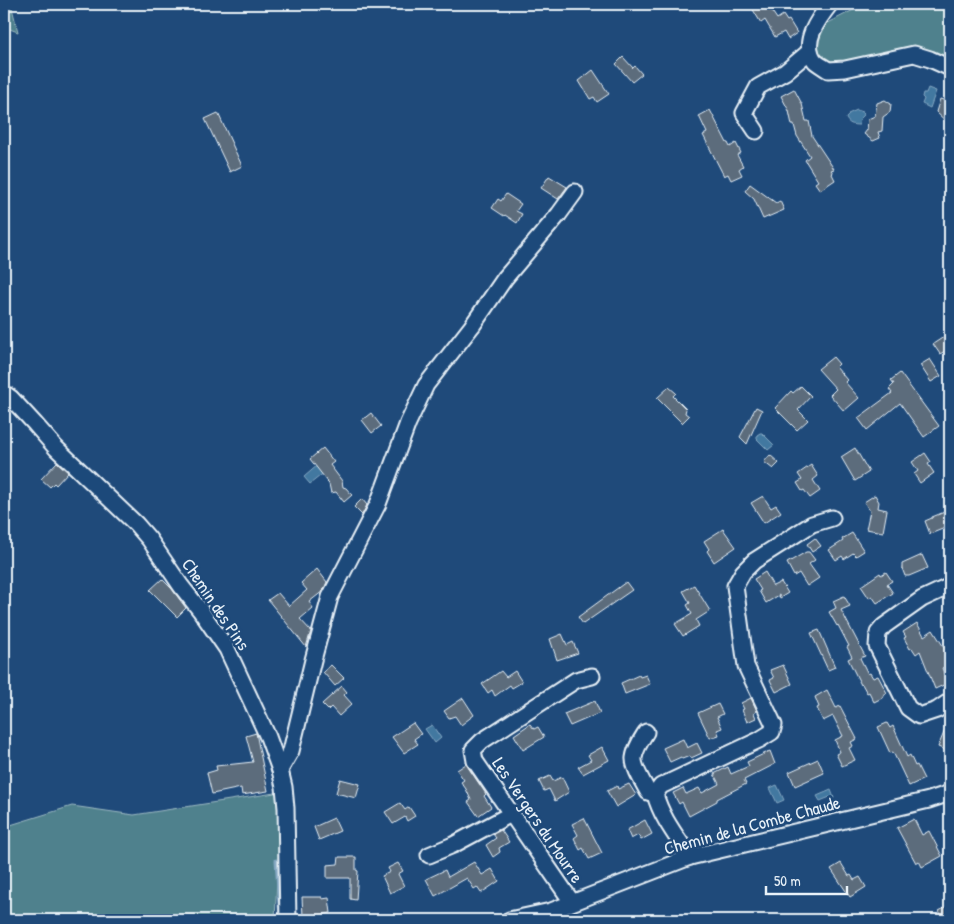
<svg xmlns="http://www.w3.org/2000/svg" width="954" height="924" viewBox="0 0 954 924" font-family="'Patrick Hand',sans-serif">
	<rect width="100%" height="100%" fill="#1f4a7a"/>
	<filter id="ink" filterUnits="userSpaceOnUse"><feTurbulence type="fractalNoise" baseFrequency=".02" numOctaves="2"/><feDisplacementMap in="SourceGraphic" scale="10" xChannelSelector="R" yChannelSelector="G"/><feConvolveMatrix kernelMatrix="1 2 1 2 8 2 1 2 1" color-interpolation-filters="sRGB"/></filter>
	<g filter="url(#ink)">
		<g fill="#50818d" stroke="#9cb9c2">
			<polygon points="4,4 11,4 18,32 4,27"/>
			<polygon points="865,4 950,4 950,60 833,65 820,55 816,45 822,24 830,22"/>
			<polygon points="281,792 275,920 4,920 4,827 72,806 134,815"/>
		</g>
		<g fill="#4378a0" stroke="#85a8c3">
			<polygon points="928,88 936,91 930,108 922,104 924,99 922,97 923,93 926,93"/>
			<path d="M857,110L863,112L864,115L860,119L859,125C853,125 848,124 846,118L849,115L848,114Z"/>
			<polygon points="760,433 762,433 774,445 768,450 757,439 757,435"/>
			<polygon points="319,464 325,472 310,484 304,477"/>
			<polygon points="432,725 441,738 435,743 425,729"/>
			<polygon points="777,785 784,800 777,803 770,788"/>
			<polygon points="831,790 834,798 831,799 830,797 820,801 817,796"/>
		</g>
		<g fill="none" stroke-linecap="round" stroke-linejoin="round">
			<polyline stroke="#85a8c3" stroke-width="3" points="276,860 280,920"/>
		</g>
		<g fill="#5c6c7c" stroke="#e8f1f8">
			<polygon points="760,4 767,4 777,19 783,15 787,21 789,20 797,33 788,39 784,32 775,37 765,20 761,23 752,8"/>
			<polygon points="623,57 633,68 635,66 642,74 632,82 616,64"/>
			<polygon points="593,70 609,94 597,102 594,97 590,99 579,81"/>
			<polygon points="794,89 802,104 806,121 809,121 812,136 834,169 831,170 833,173 832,174 835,180 820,190 815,183 818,181 805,160 810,156 797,136 794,125 792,125 789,111 781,96"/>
			<polygon points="940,99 950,102 950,125 936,112"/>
			<polygon points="885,100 891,104 890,112 883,117 882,131 878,132 880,138 873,141 864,134 867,130 868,119 875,116 877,103"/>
			<polygon points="710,110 727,143 728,143 730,147 736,143 741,153 737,155 743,166 739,169 742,175 731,180 728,174 724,176 703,135 707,133 699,116"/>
			<polygon points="218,113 242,166 230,172 205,119"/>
			<polygon points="549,176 567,187 558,199 541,188"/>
			<polygon points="750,184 776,203 780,201 784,210 763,219 754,199 745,191"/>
			<polygon points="506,194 521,204 516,211 522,214 517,223 505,215 504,216 492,208 498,199 501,201"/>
			<polygon points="950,333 950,348 940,354 933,344"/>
			<polygon points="833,357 839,364 836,367 847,380 845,382 859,398 844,411 830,395 836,389 818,369"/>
			<polygon points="930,359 941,376 931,382 920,365"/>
			<polygon points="900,373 939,426 924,437 900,403 867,430 858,418 892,393 889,389 894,384 891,380"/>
			<polygon points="801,386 811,396 798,410 808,420 797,430 775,408 791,391 793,393"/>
			<polygon points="669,387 676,393 673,396 686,409 685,413 689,416 682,423 657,398"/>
			<polygon points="756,407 762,410 747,444 740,437"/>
			<polygon points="371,413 381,426 372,433 362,420"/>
			<polygon points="323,448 334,462 330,465 342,481 343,487 346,488 352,495 344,502 336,492 331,493 329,484 327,482 328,482 310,459"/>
			<polygon points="855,448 869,472 855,481 841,457"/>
			<polygon points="925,453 931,462 928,464 934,473 920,483 914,474 918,471 912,462"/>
			<polygon points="770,455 779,463 773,469 764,462"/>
			<polygon points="57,462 68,472 56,485 54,483 50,487 41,479"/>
			<polygon points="811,465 818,476 813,480 820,491 810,498 804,490 802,491 797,483 802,480 798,474"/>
			<polygon points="875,495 879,502 878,508 887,510 883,532 866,529 870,511 864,502"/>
			<polygon points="763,496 771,508 776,505 781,512 764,523 751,503"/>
			<polygon points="362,499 367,505 362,515 354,507"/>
			<polygon points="947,511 950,519 950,526 930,534 925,521 932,518 932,517"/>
			<polygon points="723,529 736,547 714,562 707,551 709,549 704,541"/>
			<polygon points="852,533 864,551 856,556 853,553 844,559 842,556 836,560 829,550 843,541 842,539"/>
			<polygon points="815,538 821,546 812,552 807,544"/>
			<polygon points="806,552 809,552 815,560 809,564 819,578 807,586 799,573 794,576 787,563"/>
			<polygon points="922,555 928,568 909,576 905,576 902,568 902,564"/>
			<polygon points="317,569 327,582 323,591 309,602 313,608 300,619 311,631 306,647 268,600 278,593 289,606 307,590 301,583"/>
			<polygon points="765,572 773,586 781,582 788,593 780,598 779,595 766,603 759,591 761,590 754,579"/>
			<polygon points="886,572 892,581 887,584 893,593 877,603 872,596 869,598 861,586 880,573 881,575"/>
			<polygon points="162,579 172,589 186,608 177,617 150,590"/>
			<polygon points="626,582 632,590 583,624 578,617"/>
			<polygon points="694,585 710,611 696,620 699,626 683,636 675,624 692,614 687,605 690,603 683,591"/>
			<polygon points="844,596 850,606 841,610 865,656 860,658 868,674 870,673 873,678 878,676 887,693 883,695 884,697 874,702 869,692 867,693 862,684 861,685 848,659 852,657 847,647 849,646 838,625 837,626 829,612 836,608 833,601"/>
			<polygon points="917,623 924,636 933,630 947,652 950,651 950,665 942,668 948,683 935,689 920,651 916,654 912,648 910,649 904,638 906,637 903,632"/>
			<polygon points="819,630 835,667 828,670 811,633"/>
			<polygon points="562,634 567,645 573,642 578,653 557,660 550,639"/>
			<polygon points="331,665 344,678 335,686 323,672"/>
			<polygon points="783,665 792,684 776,692 770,680 774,678 770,670"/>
			<polygon points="501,671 506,677 515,671 522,682 512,688 510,685 495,696 492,690 488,693 482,684"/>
			<polygon points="639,675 640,677 646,675 650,684 625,694 621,683"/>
			<polygon points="342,686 347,692 344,695 352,704 339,716 331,707 328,710 322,704"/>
			<polygon points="827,690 836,708 840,706 857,739 851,742 853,746 849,748 855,760 842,766 836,754 840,752 835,740 843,736 833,716 823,721 817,708 819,707 815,697"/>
			<polygon points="463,698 474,715 461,725 455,716 449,718 444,711"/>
			<polygon points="751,698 757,711 754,713 756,718 747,722 742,710 744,709 741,703"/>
			<polygon points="595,701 600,713 570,726 564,714"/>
			<polygon points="718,704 723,714 717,717 722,728 717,730 719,735 710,738 698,713"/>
			<polygon points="950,718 950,752 938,747"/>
			<polygon points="413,723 421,734 414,739 418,744 404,753 392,737"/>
			<polygon points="887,723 890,728 893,726 907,757 910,755 915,766 917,765 924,779 909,786 893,752 890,753 878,727"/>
			<polygon points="530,724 534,729 538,727 544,737 523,750 514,735"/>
			<polygon points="256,733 268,791 242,795 241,788 212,794 207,773 217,770 216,766 253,762 246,736"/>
			<polygon points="683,739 687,748 697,743 702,753 691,758 690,756 682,759 681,757 670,762 663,748"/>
			<polygon points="602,747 609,760 583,774 578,767 591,760 588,755"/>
			<polygon points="770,751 775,764 744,780 746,784 717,799 717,801 689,816 682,802 679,804 673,793 683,788 686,794 699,788 702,793 719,784 714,774 728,767 731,774 749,766 747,762"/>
			<polygon points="818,759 824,773 795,786 789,772"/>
			<polygon points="466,764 486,794 484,796 491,807 478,816 468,802 471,800 466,789 461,782 464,780 457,770"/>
			<polygon points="550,776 553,781 562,777 569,792 555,801 549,789 544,791 539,781"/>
			<polygon points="340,779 360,784 356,798 336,793"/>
			<polygon points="629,784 636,795 616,807 607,791 617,786 618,789"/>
			<polygon points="400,803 405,810 409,807 415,816 407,821 405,817 393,824 385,812"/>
			<polygon points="334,818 340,831 319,840 314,827"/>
			<polygon points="584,818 602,853 589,859 583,848 580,850 574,838 578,835 572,824"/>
			<polygon points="914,819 922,835 929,831 942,856 922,867 919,861 916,863 897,828"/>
			<polygon points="645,820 652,834 641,840 638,835 631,839 627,830"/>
			<polygon points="501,830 509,842 499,848 500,852 493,857 486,845 496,838 493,834"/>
			<polygon points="339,857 356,857 356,870 358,871 356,900 350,899 350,878 327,878 327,865 338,864"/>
			<polygon points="474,862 482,875 492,869 499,881 481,893 477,887 474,889 467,878 435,896 426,879 445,870 448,877"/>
			<polygon points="398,863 403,871 398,874 404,886 390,893 382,876 390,872 388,868"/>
			<polygon points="841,863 849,876 851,875 854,880 860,877 866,887 850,897 831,869"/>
			<polygon points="302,897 322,897 322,899 329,898 331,913 315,916 303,916"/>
			<polygon points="950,905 950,920 944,920 939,911"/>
		</g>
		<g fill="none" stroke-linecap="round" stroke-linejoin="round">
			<defs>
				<g id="minor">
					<path d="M830,4C819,18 800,43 815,61C818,64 824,67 828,70L845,69L914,54L930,59L950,68"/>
					<polyline points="756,131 744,113 758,87 785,72 810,51"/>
					<polyline points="4,393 11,398 35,424 56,448 136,524 149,539 181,586 200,610 227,649 268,737 280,770 284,787 286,808 288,920"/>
					<polyline points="950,586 922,599 884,626 878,633 877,646 908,708 919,716 937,710 950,701"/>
					<path d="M646,732C641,740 635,749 634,758C633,767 644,784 648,792L655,794"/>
					<polyline points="280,770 291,751 313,660 330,597 378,504 408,423 426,385 472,326 505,278 559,214 575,192"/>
					<polyline points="429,855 453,845 511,814"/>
					<path d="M690,857C677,837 661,817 655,794L661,786L759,740L772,732L774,725L746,666L735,586L743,572L754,561L812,524L832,518"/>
					<polyline points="572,902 475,761 473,750 482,741 576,680 592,676"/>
					<polyline points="509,920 551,911 690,857 929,800 950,793"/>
				</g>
			</defs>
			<use href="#minor" stroke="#e8f1f8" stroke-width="19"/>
			<use href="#minor" stroke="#1f4a7a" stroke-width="15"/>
		</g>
	</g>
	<g text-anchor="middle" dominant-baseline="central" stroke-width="5" stroke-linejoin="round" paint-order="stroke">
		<g font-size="18" fill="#e8f1f8" stroke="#1f4a7a">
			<text transform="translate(216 604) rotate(56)">Chemin des Pins</text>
			<text transform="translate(538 820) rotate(56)">Les Vergers du Mourre</text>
			<text transform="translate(752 825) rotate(-15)">Chemin de la Combe Chaude</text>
		</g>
	</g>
	<rect width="954" height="924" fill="none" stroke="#1f4a7a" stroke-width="20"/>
	<rect x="10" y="10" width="934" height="904" fill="none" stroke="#e8f1f8" stroke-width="2" filter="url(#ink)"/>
	<path d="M766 886v8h81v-8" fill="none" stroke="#e8f1f8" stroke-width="2.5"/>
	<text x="774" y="886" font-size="15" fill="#e8f1f8" stroke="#1f4a7a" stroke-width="4" paint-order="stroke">50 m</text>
</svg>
